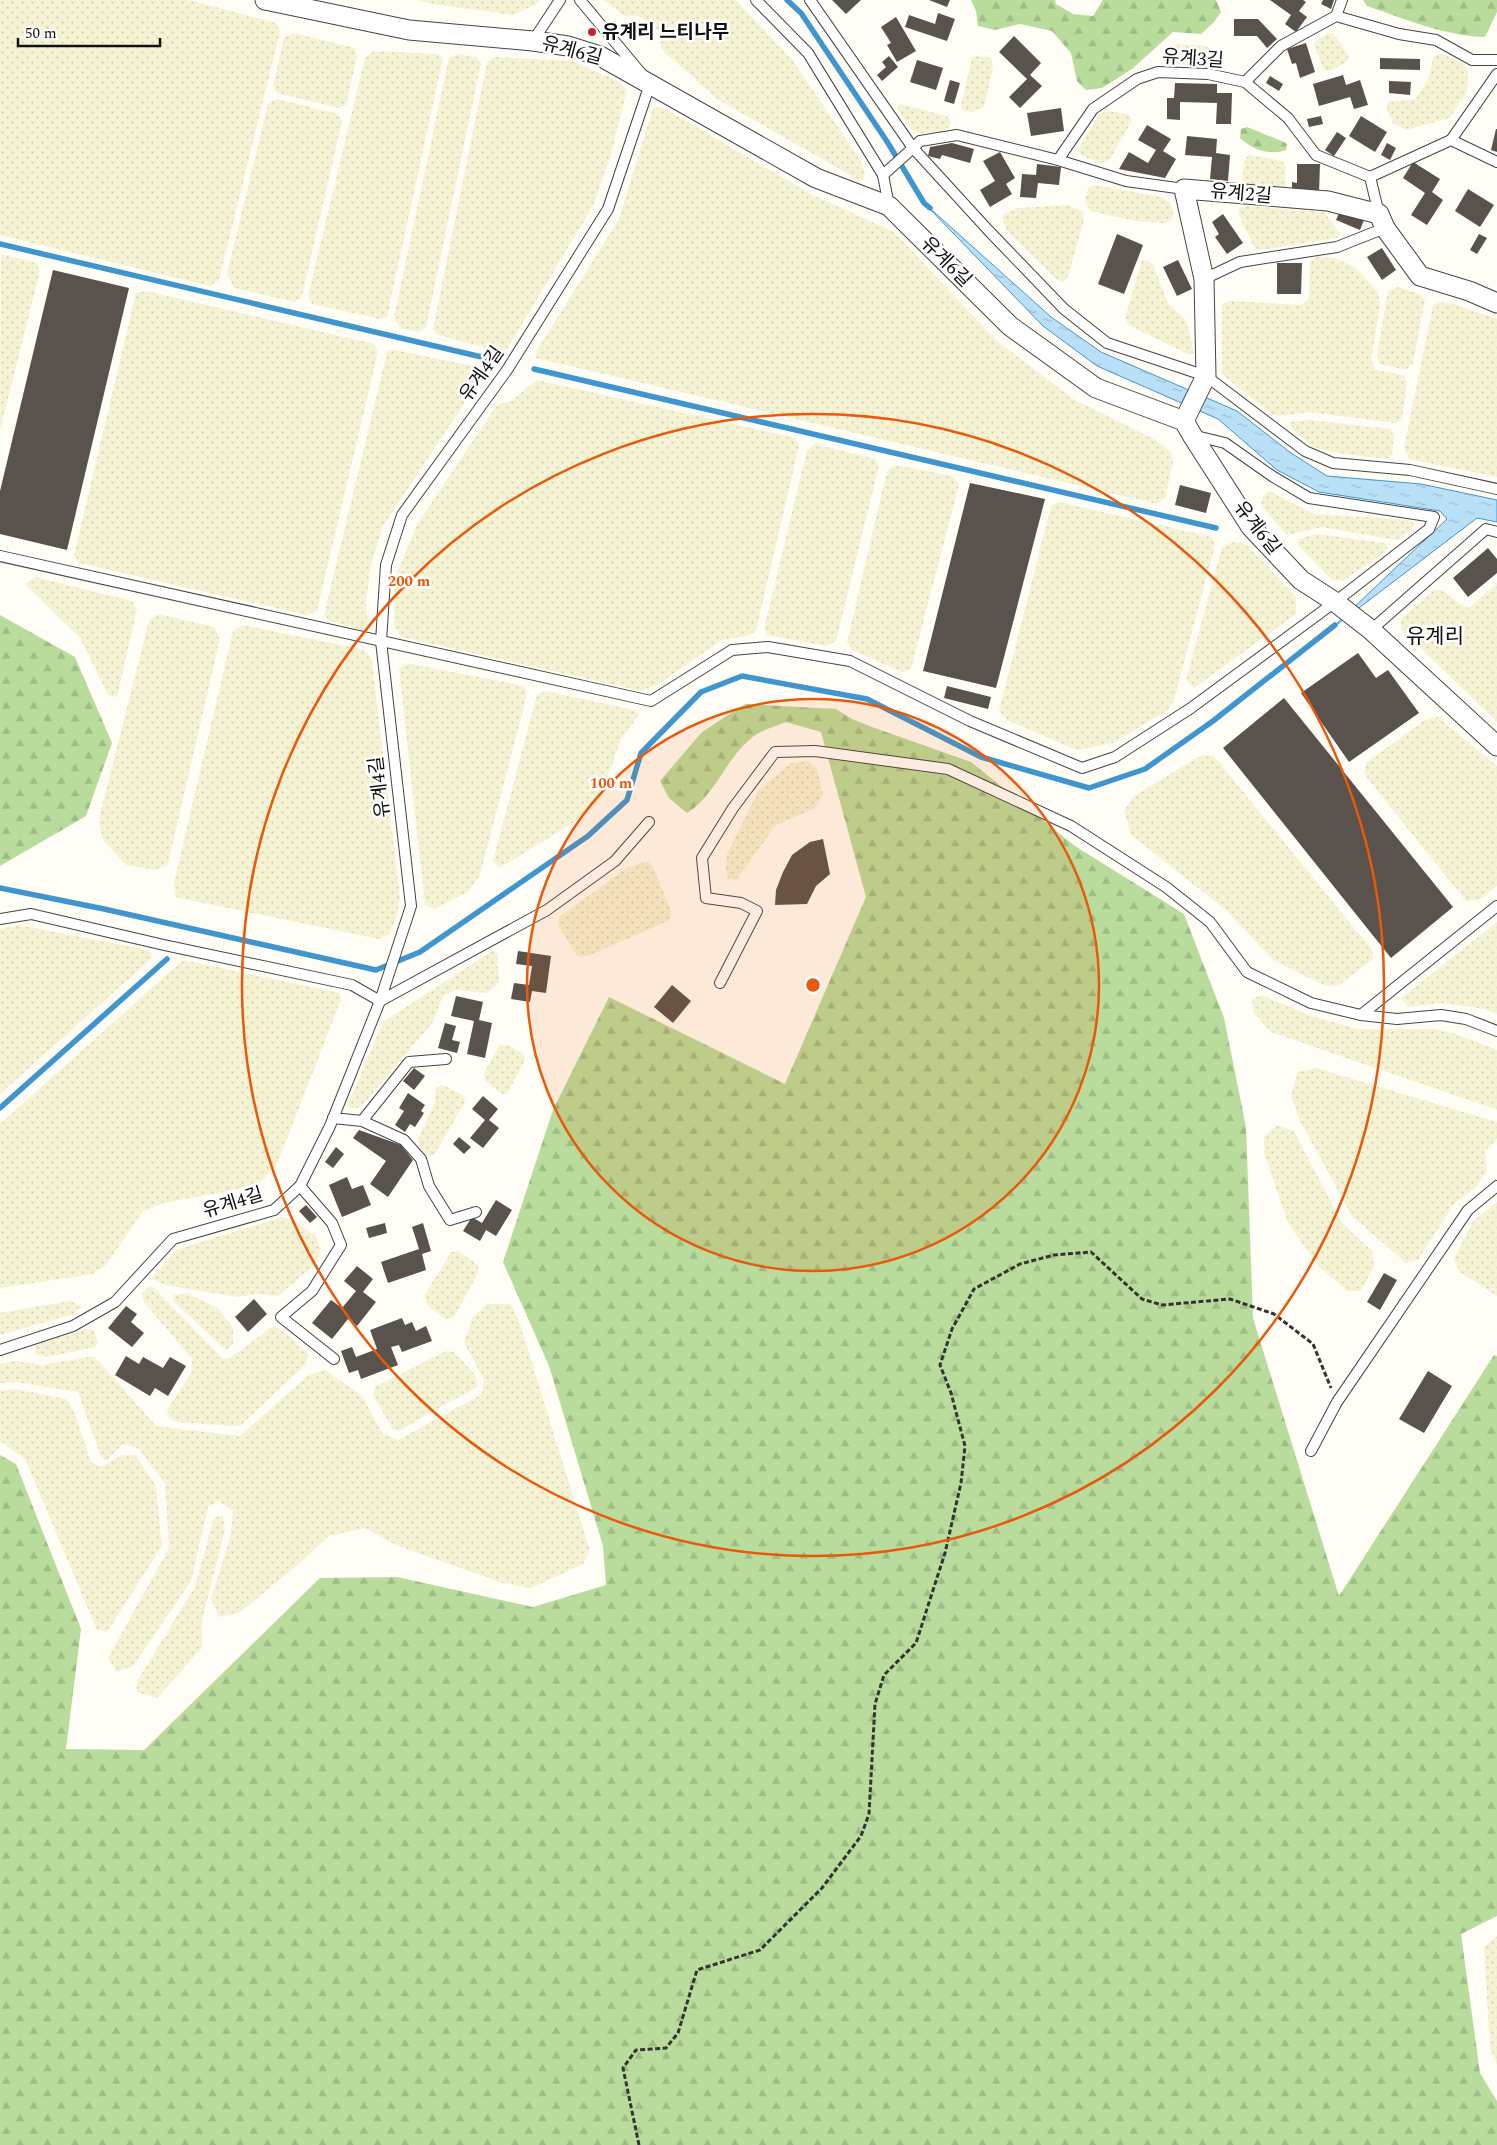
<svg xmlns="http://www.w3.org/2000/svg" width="1497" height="2145" viewBox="0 0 1497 2145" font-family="Spectral,'Noto Sans KR',serif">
	<defs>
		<pattern id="farmland-dots" width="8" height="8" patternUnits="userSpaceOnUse" patternTransform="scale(1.25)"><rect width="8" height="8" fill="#f6f3d4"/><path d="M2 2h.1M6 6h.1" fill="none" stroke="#d2cfb5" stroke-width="1.8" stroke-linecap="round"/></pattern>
		<pattern id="forest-firs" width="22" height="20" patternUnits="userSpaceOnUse" patternTransform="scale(1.25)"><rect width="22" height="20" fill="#b9dc9c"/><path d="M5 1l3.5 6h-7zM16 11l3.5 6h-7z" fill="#9ebc85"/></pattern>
		<pattern id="water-ripples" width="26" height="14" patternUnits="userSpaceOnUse" patternTransform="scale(1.25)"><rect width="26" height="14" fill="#b9e0f7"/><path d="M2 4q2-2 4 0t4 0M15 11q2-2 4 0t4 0" fill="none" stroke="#9ebfd3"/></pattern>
	</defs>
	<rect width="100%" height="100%" fill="#fffdf5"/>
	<g fill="url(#farmland-dots)">
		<polygon points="0,0 189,0 276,23 280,32 219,280 210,286 0,235"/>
		<polygon points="416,0 540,0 535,5 513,15 433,4"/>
		<polygon points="603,0 736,0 793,61 861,161 865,173 864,180 859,180 717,99 661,49 660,32 639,16 625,16"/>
		<polygon points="293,33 355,48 357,56 346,105 338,108 277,93 273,86 284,38"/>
		<polygon points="1329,33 1334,34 1349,56 1347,61 1331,71 1324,70 1314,45 1316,41"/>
		<polygon points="1176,44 1206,46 1216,55 1218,62 1215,67 1170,64 1164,59 1167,52"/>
		<polygon points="374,51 437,54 443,58 387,317 379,319 312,304 308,296 365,58"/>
		<polygon points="1441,53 1462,63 1468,71 1467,92 1449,118 1406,130 1393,123 1387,110 1388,102 1416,99 1428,79 1434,56"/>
		<polygon points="457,54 476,57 481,63 426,327 419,332 400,328 394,317 449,58"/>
		<polygon points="978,56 991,58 993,67 984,107 972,112 964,111 961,106 972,58"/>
		<polygon points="494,57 572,61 620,82 627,90 610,158 593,206 507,349 501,352 438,335 433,329 487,62"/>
		<polygon points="277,99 338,114 342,121 302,296 295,302 234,288 227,274 268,104"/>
		<polygon points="900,104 947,116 951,122 948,128 942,131 921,133 913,131 897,109"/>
		<polygon points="662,107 811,194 894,232 995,339 1073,399 1154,439 1171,452 1173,463 1165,498 1157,504 536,358 536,352 619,219 653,108"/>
		<polygon points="1105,111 1116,112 1129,115 1132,121 1110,159 1102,163 1082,156 1078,150 1099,115"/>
		<polygon points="1249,155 1282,161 1286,167 1285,188 1245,188 1242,183 1244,161"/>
		<polygon points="1095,185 1161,197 1170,203 1173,213 1172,220 1163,223 1135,221 1090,211 1085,201 1088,188"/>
		<polygon points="1067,205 1082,211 1084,219 1068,277 1063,282 1057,280 1006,230 1002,217 1005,213 1018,208"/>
		<polygon points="1245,206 1324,212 1340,234 1337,238 1261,250 1255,249 1239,215 1239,209"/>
		<polygon points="1,254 36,263 40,271 0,430"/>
		<polygon points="1317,257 1335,258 1356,268 1378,292 1380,305 1371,360 1376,370 1403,375 1407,382 1402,419 1396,423 1308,412 1280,416 1272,414 1225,377 1222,372 1222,304 1230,301 1301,305 1309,299 1310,261"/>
		<polygon points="1147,260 1153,265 1168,303 1186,320 1194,352 1190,355 1128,325 1125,318 1142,261"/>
		<polygon points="1398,287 1419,294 1425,299 1413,363 1406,370 1380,364 1377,354 1388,291"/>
		<polygon points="146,291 374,344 378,352 317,611 306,615 79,563 74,555 136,293"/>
		<polygon points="1440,302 1454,304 1497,319 1497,477 1409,459 1404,448 1433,305"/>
		<polygon points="395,350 482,368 484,374 383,526 371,565 366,602 368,624 363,630 330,621 324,615 387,352"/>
		<polygon points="537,380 795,438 799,446 756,631 747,636 722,640 659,684 641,691 401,637 394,625 394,580 418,523 497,405 511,401"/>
		<polygon points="1309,420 1390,429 1394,436 1392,455 1387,459 1337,453 1313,447 1290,427 1291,422"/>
		<polygon points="815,444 875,459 879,466 836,641 826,646 768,635 764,629 807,450"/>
		<polygon points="895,465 953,476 959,485 911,669 902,672 852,650 847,642 887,471"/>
		<polygon points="1269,491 1314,514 1409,520 1415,524 1410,531 1396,540 1322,527 1287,535 1261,505 1262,497"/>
		<polygon points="1059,502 1212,537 1215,545 1174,700 1168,710 1113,743 1076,750 1007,720 999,711 1051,506"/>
		<polygon points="1317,534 1384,543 1388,547 1382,554 1343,581 1332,580 1298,545 1299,539"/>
		<polygon points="1235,541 1247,545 1296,597 1296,614 1194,688 1186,679 1222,548"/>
		<polygon points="35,577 132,601 137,609 117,697 108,695 80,638 25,584"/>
		<polygon points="1497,583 1497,722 1401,629 1401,619 1434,590 1442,590 1461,605 1469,608"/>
		<polygon points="158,614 214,627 220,639 168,864 155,870 126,865 102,839 99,818 149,621"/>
		<polygon points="243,625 365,650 372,661 400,897 397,915 390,934 379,939 175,897 174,882 233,631"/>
		<polygon points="407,663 524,686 527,695 480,875 468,892 434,909 425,905 399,669"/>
		<polygon points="545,691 634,710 639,715 621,739 600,798 581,818 500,868 493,861 537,695"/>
		<polygon points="1438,717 1497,766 1497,886 1481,899 1466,901 1364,774 1366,763 1426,719"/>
		<polygon points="1202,755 1214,756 1372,950 1373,959 1338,986 1325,986 1273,960 1227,911 1131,835 1124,811 1134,796"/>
		<polygon points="808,761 817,769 823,795 815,808 776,825 736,880 728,879 726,870 727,854 759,790 791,763"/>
		<polygon points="648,861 653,867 671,911 670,920 588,956 577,956 558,925 559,917 627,868"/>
		<polygon points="1497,922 1497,1014 1485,1009 1441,1003 1408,1007 1401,998"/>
		<polygon points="19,925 143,949 151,952 152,958 0,1094 0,929"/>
		<polygon points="492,951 497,953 499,982 488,993 455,990 443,996 433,1022 367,1100 358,1108 350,1108 348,1105 383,1022"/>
		<polygon points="183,960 339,993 341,1000 277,1164 261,1182 230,1191 163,1203 143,1211 106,1265 92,1274 0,1288 0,1124"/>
		<polygon points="1261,995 1308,1015 1358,1029 1436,1029 1459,1035 1497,1050 1497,1110 1271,1032 1254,1013 1252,1000"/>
		<polygon points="500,1045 508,1045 523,1054 525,1060 507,1094 502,1094 485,1081 484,1073"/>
		<polygon points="1316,1068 1497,1122 1497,1139 1485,1151 1487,1171 1477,1186 1454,1204 1418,1260 1406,1263 1352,1216 1300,1121 1291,1096 1298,1072"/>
		<polygon points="443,1085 463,1095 465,1102 434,1155 428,1156 418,1145 418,1139 435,1103 435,1089"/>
		<polygon points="1277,1125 1294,1131 1342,1223 1372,1251 1374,1266 1361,1291 1348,1291 1318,1266 1288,1223 1264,1153 1264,1137"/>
		<polygon points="1497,1202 1497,1296 1460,1272 1454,1259 1473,1221"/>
		<polygon points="282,1217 297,1222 316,1237 321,1252 311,1268 278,1296 258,1294 237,1297 166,1285 151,1279 176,1250"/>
		<polygon points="458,1251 478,1265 478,1273 454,1317 446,1319 428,1306 424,1296 451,1252"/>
		<polygon points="152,1286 223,1359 230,1358 273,1326 284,1331 308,1354 306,1364 241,1425 230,1426 177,1422 169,1418 167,1410 192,1372 192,1359 144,1302 142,1294 147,1288"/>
		<polygon points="187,1293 217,1308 233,1327 233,1344 226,1350 173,1301 174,1295"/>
		<polygon points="70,1301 82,1306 73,1314 0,1335 0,1313"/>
		<polygon points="486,1304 511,1304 520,1324 590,1551 583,1564 531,1588 503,1583 398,1546 365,1528 329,1536 301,1562 239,1613 219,1617 211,1599 231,1535 233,1511 219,1501 208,1507 191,1581 133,1666 117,1672 108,1658 169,1548 165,1484 139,1449 123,1444 106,1461 101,1457 78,1392 17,1382 0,1383 0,1364 15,1361 42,1365 94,1356 156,1426 240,1436 309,1375 325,1370 362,1396 383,1434 398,1440 482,1394 484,1380 464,1342 472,1319"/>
		<polygon points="86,1329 93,1330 98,1342 95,1347 47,1357 35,1354 36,1344"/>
		<polygon points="446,1351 454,1352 476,1376 477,1387 400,1430 393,1430 373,1395 375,1387"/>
		<polygon points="15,1389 66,1399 74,1411 91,1462 101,1467 122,1455 135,1455 156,1486 162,1546 107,1632 97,1630 25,1459 0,1441 0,1391"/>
		<polygon points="223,1516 225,1529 202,1620 202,1648 157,1698 137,1692 137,1681 195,1587 214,1517"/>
		<polygon points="1497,1936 1497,2065 1490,2048 1484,1947"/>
	</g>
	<g fill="url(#forest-firs)">
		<polygon points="971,0 1055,0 1056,4 1073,14 1093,16 1103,0 1216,0 1221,12 1214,22 1201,34 1173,32 1132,69 1102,88 1086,90 1077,81 1071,53 1052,31 1020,24 995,30 978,26 976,11"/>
		<path d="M1363,0H1497V12L1485,37C1445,36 1405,19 1367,6Z"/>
		<path d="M1247,127L1284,142L1287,144L1286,150C1269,156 1252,149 1240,138L1241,129Z"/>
		<polygon points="0,615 75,657 112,743 86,816 0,866"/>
		<path d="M745,704L836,709L852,719L872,727L971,762L1075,846L1184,914L1224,1018L1246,1127L1253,1318L1339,1596L1494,1355L1497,1356V1916L1461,1934L1480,2073L1497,2101V2145H0V1455L16,1464L81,1629L66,1749L144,1750L320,1578L397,1577L533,1607L606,1585L603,1546L549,1366L503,1262L553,1110L609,997L785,1084L866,897L821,732L786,722C776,726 762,730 754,736C726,757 716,795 687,813L669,798L660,781L702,732Z"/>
	</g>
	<polygon fill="url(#water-ripples)" stroke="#3f96cf" points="924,203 1051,317 1101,352 1237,411 1291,453 1327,476 1421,484 1497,500 1497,522 1477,518 1330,630 1447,519 1440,511 1319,492 1277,470 1218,419 1097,366 1043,326"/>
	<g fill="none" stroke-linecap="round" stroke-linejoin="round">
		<g stroke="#3f96cf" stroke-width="5.5">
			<polyline points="787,0 801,13 888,143 924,203 930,208"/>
			<polyline points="0,244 486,358"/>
			<polyline points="534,369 1216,528"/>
			<polyline points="0,888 104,909 376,970 420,952 588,836 627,800 641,753 701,692 742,676 867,699 981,757 1089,788 1145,769 1213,721 1335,625"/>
			<polyline points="0,1108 167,959"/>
		</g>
	</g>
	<g fill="#5a524d">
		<polygon points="832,0 861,0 846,14"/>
		<polygon points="929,0 950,0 947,7"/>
		<polygon points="1270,0 1303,0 1306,2 1299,11 1307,17 1296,32 1285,24 1291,15"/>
		<polygon points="1323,0 1334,0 1331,9 1321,4"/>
		<polygon points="938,13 955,19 947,41 905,27 909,15 935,24"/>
		<polygon points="896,17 916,51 897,62 887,45 891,43 881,27"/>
		<polygon points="1234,19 1258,19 1277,39 1267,48 1257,36 1234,36"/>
		<polygon points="1014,36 1041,63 1030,75 1042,86 1020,108 1009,97 1027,79 999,52"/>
		<polygon points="1306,43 1315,72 1300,78 1296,63 1292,64 1287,49"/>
		<polygon points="889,56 898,67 882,81 877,75 886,67 882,62"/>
		<polygon points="1380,58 1420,59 1420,70 1380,69"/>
		<polygon points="917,60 943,68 936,90 910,82"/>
		<polygon points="1343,75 1346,85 1360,80 1368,105 1354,109 1350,97 1319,106 1313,84"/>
		<polygon points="1270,76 1283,84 1279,91 1266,83"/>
		<polygon points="950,80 960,83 954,104 944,101"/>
		<polygon points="1389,81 1411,82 1410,95 1389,93"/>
		<polygon points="1175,83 1217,84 1217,93 1232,93 1231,124 1216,124 1217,103 1180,102 1180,120 1167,119 1167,98 1174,98"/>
		<polygon points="1061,108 1064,131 1031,136 1027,113"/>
		<polygon points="1321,116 1323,124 1309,127 1307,119"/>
		<polygon points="1361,116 1387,132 1375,152 1349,136"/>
		<polygon points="1147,125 1171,139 1163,151 1176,159 1165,178 1119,169 1129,152 1148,163 1156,150 1138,140"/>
		<polygon points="1496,129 1497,129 1497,152 1491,150"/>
		<polygon points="1337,132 1346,138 1334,156 1325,150"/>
		<polygon points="1187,136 1217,139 1216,153 1230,155 1228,181 1210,179 1212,157 1185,155"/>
		<polygon points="952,143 974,149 970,163 942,155 940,159 928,156 930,147"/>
		<polygon points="1387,143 1396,148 1390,160 1381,155"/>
		<polygon points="1000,152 1015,178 1006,184 1012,194 990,207 980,190 995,181 983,161"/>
		<polygon points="1413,162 1440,179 1432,192 1443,200 1427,225 1411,215 1425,193 1403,178"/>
		<polygon points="1037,164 1061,167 1059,185 1038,183 1036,198 1020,197 1022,174 1036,175"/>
		<polygon points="1297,164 1320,164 1319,193 1292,192 1292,182 1297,183"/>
		<polygon points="1468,189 1494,205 1480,227 1455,211"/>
		<polygon points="1340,211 1364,220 1360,230 1336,220"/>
		<polygon points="1223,214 1243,243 1227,254 1215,237 1219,234 1212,222"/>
		<polygon points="1117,234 1143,245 1124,294 1098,284"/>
		<polygon points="1479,234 1487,238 1477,254 1470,250"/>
		<polygon points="1382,248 1396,270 1382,280 1367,257"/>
		<polygon points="1178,260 1192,289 1177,296 1163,267"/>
		<polygon points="1277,263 1302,263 1301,294 1277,294"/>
		<polygon points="53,270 129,288 67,550 0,534 0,491"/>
		<polygon points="970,483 1045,499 996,688 923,671"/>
		<polygon points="1180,485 1211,493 1206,513 1175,505"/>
		<polygon points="1488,548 1497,559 1497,573 1468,597 1453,578"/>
		<polygon points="1358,653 1376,678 1388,670 1419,713 1349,762 1301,693"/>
		<polygon points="947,686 991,697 988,709 944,698"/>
		<polygon points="1284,698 1453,907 1391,958 1223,748"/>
		<polygon points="823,839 830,874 816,886 807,904 775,905 776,890 783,872 792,855 810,842"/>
		<polygon points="518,951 551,956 546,993 532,991 530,1002 511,999 514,983 529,985 532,966 516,964"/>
		<polygon points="672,985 691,1001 673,1023 654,1007"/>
		<polygon points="456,996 483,1002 479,1020 492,1023 485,1058 467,1054 474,1021 451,1016"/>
		<polygon points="445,1023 456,1026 452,1040 460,1042 457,1053 438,1048"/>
		<polygon points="414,1068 425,1076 414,1090 403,1081"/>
		<polygon points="408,1093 425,1105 421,1111 424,1113 415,1127 410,1124 405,1132 395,1125 404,1111 399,1108"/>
		<polygon points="483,1096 498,1109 489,1120 499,1128 483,1148 470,1138 485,1120 472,1109"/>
		<polygon points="359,1130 401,1145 413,1160 388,1197 370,1184 386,1161 353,1138"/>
		<polygon points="459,1137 471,1147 464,1154 453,1144"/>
		<polygon points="336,1147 344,1154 333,1168 325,1162"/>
		<polygon points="347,1177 352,1189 363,1185 371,1205 342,1217 329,1185"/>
		<polygon points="496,1200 512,1210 496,1236 486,1230 480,1241 463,1231 472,1217 482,1223"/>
		<polygon points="306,1205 317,1217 310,1223 299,1211"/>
		<polygon points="385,1223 387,1233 369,1238 366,1228"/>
		<polygon points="423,1223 431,1251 422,1254 426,1270 388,1283 381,1262 419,1249 412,1227"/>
		<polygon points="357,1266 373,1279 363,1292 376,1302 357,1326 348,1319 332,1339 312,1323 331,1300 342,1308 356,1291 344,1281"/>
		<polygon points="1384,1273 1397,1280 1380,1310 1367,1302"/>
		<polygon points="254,1299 267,1314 248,1332 235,1317"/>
		<polygon points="126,1306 137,1314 131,1322 144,1333 132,1347 108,1328"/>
		<polygon points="402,1318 405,1325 412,1322 416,1331 426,1326 432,1341 402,1352 399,1345 391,1347 398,1365 361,1379 358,1370 349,1373 341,1351 352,1347 356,1357 377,1349 370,1330"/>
		<polygon points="126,1356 139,1364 143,1357 163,1368 170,1357 186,1366 168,1396 155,1388 150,1396 115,1375"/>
		<polygon points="1428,1371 1452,1386 1424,1433 1399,1419"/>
	</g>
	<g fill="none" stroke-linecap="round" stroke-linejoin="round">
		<defs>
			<g id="lane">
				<polyline points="756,0 808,53 883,175 889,206"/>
				<polyline points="810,0 913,148 920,141 957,135 1058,160 1093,109 1137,79 1158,72 1208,74 1245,82 1288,118 1316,155 1370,177 1451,140 1497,74"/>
				<polyline points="1336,16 1342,0"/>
				<polyline points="533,41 560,0"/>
				<polyline points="1245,82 1281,46 1336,16 1399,34 1436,40 1472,60 1497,60"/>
				<polyline points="1451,140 1497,162"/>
				<polyline points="1058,160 1126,181 1184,189"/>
				<polyline points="883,175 913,148 988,230 1064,309 1107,343 1206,376 1305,451 1333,463 1410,470 1497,489"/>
				<polyline points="1370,177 1379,214"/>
				<polyline points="1204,279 1240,262 1337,247 1385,228"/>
				<polyline points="0,556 651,701 732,650 768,647 850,661 970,721 1082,768 1115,757 1191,708 1335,602 1429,529 1434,517 1309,498 1272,476 1225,443 1192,435"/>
				<polyline points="1371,630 1486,529 1497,532"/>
				<polyline points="0,919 31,914 164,945 352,985 380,1001"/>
				<polyline points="720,983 757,911 741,903 706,898 702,858 733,808 775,752 815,751 948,769 1071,826 1166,887 1210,922 1247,972 1311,1003 1361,1015 1397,1019 1441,1015 1466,1019 1497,1031"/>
				<polyline points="380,1001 547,910 615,861 649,822"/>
				<polyline points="1361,1015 1497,906"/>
				<polyline points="333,1118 362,1121 404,1140 421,1159 429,1186 450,1220 476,1212"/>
				<polyline points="362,1121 409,1062 446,1059"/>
				<polyline points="300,1186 332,1223 341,1245 312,1291 281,1317 334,1359"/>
				<polyline points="0,1350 73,1326 115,1302 173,1239 274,1210 300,1186 330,1126 380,1001 411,906 381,641 386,565 402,515 507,370 608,209 650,84 580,0"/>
				<polyline points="1311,1451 1337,1402 1468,1210 1497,1186"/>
			</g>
			<g id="street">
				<polyline points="265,0 409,30 533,41 568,46 600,56 816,178 889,206 1010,326 1096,388 1184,421 1192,435 1251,527 1301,580 1335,602 1371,630 1497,746"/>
				<polyline points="1184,421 1206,376 1204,279 1184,189 1328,201 1379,214 1385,228 1420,276 1469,291 1497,303"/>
			</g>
		</defs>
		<use href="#lane" stroke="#444" stroke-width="12"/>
		<use href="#street" stroke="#444" stroke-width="21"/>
		<polyline stroke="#333" stroke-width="3" stroke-dasharray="5 2.5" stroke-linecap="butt" points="639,2145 623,2068 636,2050 666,2048 678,2033 697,1970 760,1950 822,1888 861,1836 869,1814 875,1704 884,1675 916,1643 945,1553 961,1483 965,1446 951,1393 940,1365 952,1329 974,1289 1020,1264 1054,1255 1091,1252 1142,1299 1162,1305 1230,1299 1274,1314 1313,1344 1331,1388"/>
		<use href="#lane" stroke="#fff" stroke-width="10"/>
		<use href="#street" stroke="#fff" stroke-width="19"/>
	</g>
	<circle cx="813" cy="985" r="286" fill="#e8590c" fill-opacity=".12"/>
	<g fill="none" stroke="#e8590c" stroke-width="2.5">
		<circle cx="813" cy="985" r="286"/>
		<circle cx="813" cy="985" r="571"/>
	</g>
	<circle fill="#c4262e" stroke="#fff" stroke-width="2" cx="592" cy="32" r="5"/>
	<g text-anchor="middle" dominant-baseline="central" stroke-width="5" stroke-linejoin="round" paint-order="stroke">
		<g font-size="19" font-weight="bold" fill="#111" stroke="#fff" text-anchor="start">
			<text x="602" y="32">유계리 느티나무</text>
		</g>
		<g font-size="19" fill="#111" stroke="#fff">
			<text transform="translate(572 51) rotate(15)">유계6길</text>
			<text transform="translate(1193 59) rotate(4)">유계3길</text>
			<text transform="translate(1241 194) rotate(5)">유계2길</text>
			<text transform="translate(946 262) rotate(45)">유계6길</text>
			<text transform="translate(482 374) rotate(-55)">유계4길</text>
			<text transform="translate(1257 528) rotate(52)">유계6길</text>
			<text transform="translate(380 787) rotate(-97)">유계4길</text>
			<text transform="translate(233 1203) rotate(-17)">유계4길</text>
		</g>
		<g font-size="21" fill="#111" stroke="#fff">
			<text x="1435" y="637">유계리</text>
		</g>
	</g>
	<circle cx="813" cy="985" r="8" fill="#e8590c" stroke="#fff" stroke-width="2.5"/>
	<g font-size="15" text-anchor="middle" font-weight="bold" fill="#e8590c" stroke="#fff" stroke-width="5" stroke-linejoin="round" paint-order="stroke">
		<text x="409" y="586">200 m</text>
		<text x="611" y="788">100 m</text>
	</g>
	<path d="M18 38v8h142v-8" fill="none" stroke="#111111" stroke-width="2.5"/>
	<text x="25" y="38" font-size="15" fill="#111111" stroke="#ffffff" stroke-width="4" paint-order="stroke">50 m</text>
</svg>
